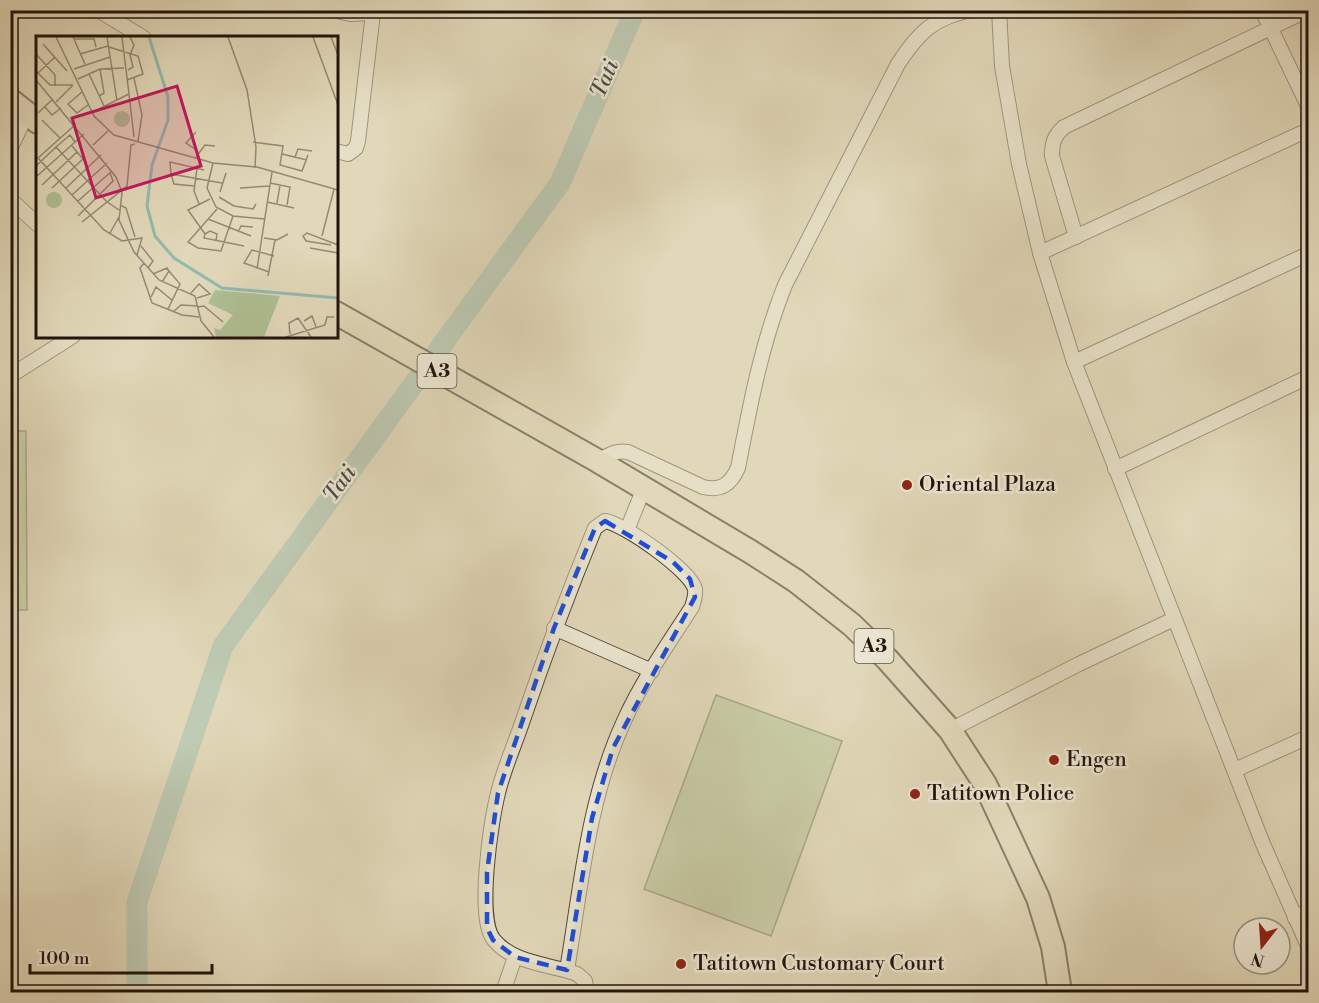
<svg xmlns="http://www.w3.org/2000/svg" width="1319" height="1003" viewBox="0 0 1319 1003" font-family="'Libre Bodoni',serif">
	<rect width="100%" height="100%" fill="#e1d8b9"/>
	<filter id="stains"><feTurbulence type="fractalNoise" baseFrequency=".00333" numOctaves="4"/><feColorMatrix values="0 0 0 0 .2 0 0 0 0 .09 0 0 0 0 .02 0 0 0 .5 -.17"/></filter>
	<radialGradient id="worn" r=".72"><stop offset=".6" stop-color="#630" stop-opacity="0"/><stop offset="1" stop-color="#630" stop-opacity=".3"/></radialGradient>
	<g fill="#aec093" stroke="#676a50" stroke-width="1.5">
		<polygon points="11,431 26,431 27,610 11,610"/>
		<polygon points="716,695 842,741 771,936 644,889"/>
	</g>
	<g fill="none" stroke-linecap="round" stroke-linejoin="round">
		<polyline stroke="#94baad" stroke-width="21" points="137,992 137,902 223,646 560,183 635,10"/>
		<defs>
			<g id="minor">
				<polyline points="98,10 144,38"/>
				<polyline points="333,10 350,14 373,13 374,10"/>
				<polyline points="999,10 1002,66 1019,164 1040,253 1074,362 1263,844 1308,946"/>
				<polyline points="1262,10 1308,106"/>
				<polyline points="10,149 27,114"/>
				<polyline points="336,151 348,154 356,148 358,141 373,13"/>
				<polyline points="10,199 38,225"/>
				<path d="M1076,237L1052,156C1052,143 1054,136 1064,127L1308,10"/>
				<polyline points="1040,253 1308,130"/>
				<polyline points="1074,362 1308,254"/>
				<polyline points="10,376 73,336"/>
				<path d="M598,461C609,455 616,450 628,452L703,487C721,491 730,485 738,468C750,406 761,345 785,285L898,64C919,32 934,17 972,10"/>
				<polyline points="1115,469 1308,377"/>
				<polyline points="627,530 644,488"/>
				<polyline points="554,628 652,671"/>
				<polyline points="950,730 1079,664 1174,619"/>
				<polyline points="1235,770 1308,737"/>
				<polyline points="1295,918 1308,911"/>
				<path d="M567,970C581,887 588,799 624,721C642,681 668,644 692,607C694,601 696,595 695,589C690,570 624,524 605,521L595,528C569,591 545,655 523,720C515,744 504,768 498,793C491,821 476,919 494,940C514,964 550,964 577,974L585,981L587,992"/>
				<polyline points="503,992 515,957"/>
			</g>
			<g id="trunk">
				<polyline points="10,100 38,122"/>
				<polyline points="336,313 598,461 751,552 796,581 852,625 887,659 950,730 985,784 1038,898 1053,947 1060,992"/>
			</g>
		</defs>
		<use href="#minor" stroke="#504438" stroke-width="16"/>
		<use href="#trunk" stroke="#20130d" stroke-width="26"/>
		<use href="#minor" stroke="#ece6d2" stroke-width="14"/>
		<use href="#trunk" stroke="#e1d8b9" stroke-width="22"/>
	</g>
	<path d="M0 0H1319V1003H0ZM605,521L673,562L690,579L695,597L613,748L592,818L567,970L515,957L493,940L487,928V872L498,793L554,628L595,528Z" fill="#e1d8b9" fill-opacity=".55" fill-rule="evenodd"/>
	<path fill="none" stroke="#1d4ed8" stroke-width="4.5" stroke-dasharray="12 8" stroke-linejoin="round" d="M605,521L673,562L690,579L695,597L613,748L592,818L567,970L515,957L493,940L487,928V872L498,793L554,628L595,528Z"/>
	<g fill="#8f2418" stroke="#ece6d2" stroke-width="2">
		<circle cx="907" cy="485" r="6"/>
		<circle cx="1054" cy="760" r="6"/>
		<circle cx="915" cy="794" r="6"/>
		<circle cx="681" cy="964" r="6"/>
	</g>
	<g text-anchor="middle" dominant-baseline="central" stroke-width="5" stroke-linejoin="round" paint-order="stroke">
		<g fill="#ece6d2" stroke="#5d5248" stroke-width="1.5">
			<rect x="417.5" y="354" width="39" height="34" rx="4.5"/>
			<rect x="854.5" y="629" width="39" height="34" rx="4.5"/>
		</g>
		<g font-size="20" font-weight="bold" fill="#20130d">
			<text x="437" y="371">A3</text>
			<text x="874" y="646">A3</text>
		</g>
		<g font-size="21" fill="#20130d" stroke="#ece6d2" text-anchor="start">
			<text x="919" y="485">Oriental Plaza</text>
			<text x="1066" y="760">Engen</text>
			<text x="927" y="794">Tatitown Police</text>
			<text x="693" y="964">Tatitown Customary Court</text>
		</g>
		<g font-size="22" font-style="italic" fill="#494d45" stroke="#ece6d2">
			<text transform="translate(605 79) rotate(-66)">Tati</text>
			<text transform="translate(340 484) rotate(-54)">Tati</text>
		</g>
	</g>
	<g transform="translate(36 36)">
		<rect width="302" height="302" fill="#e1d8b9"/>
		<path d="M78 83a8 8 0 1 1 16 0a8 8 0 1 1-16 0ZM10 164a8 8 0 1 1 16 0a8 8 0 1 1-16 0ZM179,254L244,260L228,301H180L178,292L184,294L197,279L172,267Z" fill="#aec093"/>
		<path fill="none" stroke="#94baad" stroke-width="3" d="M113,1L132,61V84L116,129L111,170L119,200L138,222L186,252L302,262"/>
		<path fill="none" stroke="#948974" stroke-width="1.5" d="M20,1L58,80L78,99L177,127L221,131L302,154M37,1L49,28M71,1L81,65M192,1L211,54L220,111L219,132M277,1L302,69M295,1L302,19M39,3H58L60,11M7,8L31,35M73,11L102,20L107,38L91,44M0,18L19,39V50M44,18L72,10M38,33L74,21M92,34L97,31L94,19L98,9L94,1M0,35L14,49H37M2,37L19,21M53,38L68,70M98,42L106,79L102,105M42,43L64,33L88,32M0,44L80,141L86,156L83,184L98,216L123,244L159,260L165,285L178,301M46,56L32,68L41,77L52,69M93,58L98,101M63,60L68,57L64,33M20,66L37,49M9,71L16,79L25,72M57,76L93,58L86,1M2,77L17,63M6,84L24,102M40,88L2,122L68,194L86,205L106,202L101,219M160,96L150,107L162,115M217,106L247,110L244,129L266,135L272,119M57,109L72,95M20,111L34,99L39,106M246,118L271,124M160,121L169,109L179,110M259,121L262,113L276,115M177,127L171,152L180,171L197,180L229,183M0,130L20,111L70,165L83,174M161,132L158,155L163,168M135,138L134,126L168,134M0,141L48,98M234,147L254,151L251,169M6,149L41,116M158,150L138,148L135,138L186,147M16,152L47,123L36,110M30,152L65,119M204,152L234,150M184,156L190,137M36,159L71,127M183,161L198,170L217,173L220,168M174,163L152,174L169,198L168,202L208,210M42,165L76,135M231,166L258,172M241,167L244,149M84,169L90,172L99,201M181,173L152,206L162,212L185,215L197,180M42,180L77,145L74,137M172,183L215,200M46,186L91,150L95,109L99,108M202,196L205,190L217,191M74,197L83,181M169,198L174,195L181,198L180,205M286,200L298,153M228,202L241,204L252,198M295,209L270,205L267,200L271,197L302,209M105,210L117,225L112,232M274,212L302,217M108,227L104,232L116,267L146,279L163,281M221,233L236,136M233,236L208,227L216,214L238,220M117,238L131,232L133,235L126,246M232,240L239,204M155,257L163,248L174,258L161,262M115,261L120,251L137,265M162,271L168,270L187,286M132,273L144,248L133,235M137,276L145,269L162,270M268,285L276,280L280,291M254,298L253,287L262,282L275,301M250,301L289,289L291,281H298"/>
		<path fill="#c2185b" fill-opacity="0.15" stroke="#c2185b" stroke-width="3" d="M141,50L165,130L60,162L36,82Z"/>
		<rect width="302" height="302" fill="none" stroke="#20130d" stroke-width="3"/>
	</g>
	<rect width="1319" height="1003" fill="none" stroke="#e1d8b9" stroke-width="36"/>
	<rect x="12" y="12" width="1295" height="979" fill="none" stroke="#20130d" stroke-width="3"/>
	<rect x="18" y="18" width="1283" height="967" fill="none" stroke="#20130d" stroke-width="1.5"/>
	<g transform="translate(1262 946) rotate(197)"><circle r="28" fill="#ece6d2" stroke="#9a9283" stroke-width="1.5"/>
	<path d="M0-4.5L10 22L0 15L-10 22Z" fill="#8f2418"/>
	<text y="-9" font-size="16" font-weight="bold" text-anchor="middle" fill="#20130d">N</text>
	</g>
	<path d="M30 964v9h182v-9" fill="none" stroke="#20130d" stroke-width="3"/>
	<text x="39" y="964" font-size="18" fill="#20130d" stroke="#ece6d2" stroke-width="4.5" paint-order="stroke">100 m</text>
	<rect width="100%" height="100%" filter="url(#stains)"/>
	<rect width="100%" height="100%" fill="url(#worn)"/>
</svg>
